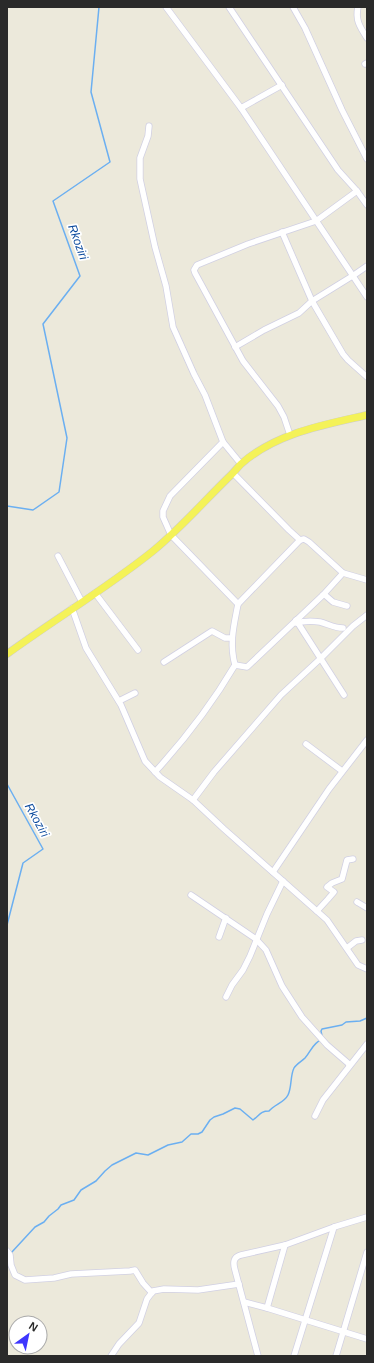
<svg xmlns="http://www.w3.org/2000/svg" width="374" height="1363" viewBox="0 0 374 1363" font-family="Arial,sans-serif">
	<rect width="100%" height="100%" fill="#ece9db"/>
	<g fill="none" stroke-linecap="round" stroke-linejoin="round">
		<g stroke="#6baff1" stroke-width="1.5">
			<polyline points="7,506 33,510 59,492 67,438 43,324 80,276 53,201 110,162 91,92 99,7"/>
			<polyline points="7,784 43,849 23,863 7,925"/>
			<polyline points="322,1036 321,1031 322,1029 342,1025 346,1022 360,1021 367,1018"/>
			<path d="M11,1253L35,1227L44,1222L49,1216L58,1209L61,1205L74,1200L81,1190L96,1181L105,1171L112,1165L136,1153L148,1155L168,1145L182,1142L191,1134H198L202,1132L210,1120L214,1117L223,1114L235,1108L240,1109L253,1120C260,1115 260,1111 269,1111C275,1104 284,1103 288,1095C292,1087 290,1076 294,1068C296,1064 302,1061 305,1058C311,1051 313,1043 321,1040"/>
		</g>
		<defs>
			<g id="minor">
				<polyline points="166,7 241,108 367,297"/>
				<polyline points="229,7 338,170 357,191 367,205"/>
				<polyline points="293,7 305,28 342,110 367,159"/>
				<path d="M358,7C355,20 360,27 367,38"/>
				<polyline points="365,64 367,63"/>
				<polyline points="241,108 282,85"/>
				<polyline points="149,126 148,136 140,158 140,179 155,247 166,286 173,327 194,374 205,395 223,442 241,464"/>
				<polyline points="282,232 312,301 343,354 348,360 367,377"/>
				<polyline points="235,347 264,330 299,313 312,301 354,275 367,266"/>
				<polyline points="290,435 284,417 278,406 243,361 195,273 194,270 197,265 248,244 316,221 357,191"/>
				<polyline points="223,442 170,496 163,511 163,517 171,535 238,604 300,540"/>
				<polyline points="233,473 289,530 300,540 304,539 309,542 343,573 367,580"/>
				<polyline points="58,556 82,602"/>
				<polyline points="95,593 138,650"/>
				<polyline points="323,595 325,595 333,602 347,606"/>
				<polyline points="72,608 86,648 121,705 145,761 160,777 193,800 224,829 327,920 358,965 367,969"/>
				<polyline points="296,620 344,695"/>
				<path d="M296,623C304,621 312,621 320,622C328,624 334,628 343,628"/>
				<polyline points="164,662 212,631 225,638 232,638"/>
				<path d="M235,665C229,643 234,625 238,604"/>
				<polyline points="119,701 135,693"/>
				<polyline points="306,744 342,771"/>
				<path d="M155,772C186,738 212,704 235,665L247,667L323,595L343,573"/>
				<polyline points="193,800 214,772 281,695 320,659 353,626 367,615"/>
				<polyline points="273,872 329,789 367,740"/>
				<polyline points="191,895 256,939 266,950 282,986 302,1017 327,1045 349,1064 349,1066"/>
				<polyline points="357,902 367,908"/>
				<polyline points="317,911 328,899 334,892 327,887 332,883 342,879 347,860 353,859"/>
				<polyline points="219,937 224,923 226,918"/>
				<polyline points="347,948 356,941 362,940"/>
				<polyline points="226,997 232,985 243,970 250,956 267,914 283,881"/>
				<polyline points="315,1116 323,1100 367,1044"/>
				<polyline points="7,1251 10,1255 11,1265 15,1275 25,1280 54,1278 71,1274 130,1271 135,1270 143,1283 152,1293"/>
				<polyline points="244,1302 267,1308 367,1339"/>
				<polyline points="267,1308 285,1245"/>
				<polyline points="111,1356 119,1344 139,1323 147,1299 153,1291 164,1289 198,1290 239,1284"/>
				<path d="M258,1356L235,1270C233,1263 233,1257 241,1255L285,1245L334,1227L367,1217"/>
				<polyline points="294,1356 334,1227"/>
				<polyline points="336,1356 367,1252"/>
			</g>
			<path id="major" d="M7,654C55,619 107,588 153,551C181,528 205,500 231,475C235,471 238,467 241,464C276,433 323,425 367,415"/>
		</defs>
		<use href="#minor" stroke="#d1d0e3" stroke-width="7"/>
		<use href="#major" stroke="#ccc" stroke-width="8"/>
		<use href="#minor" stroke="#fff" stroke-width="5.5"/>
		<use href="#major" stroke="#f4f258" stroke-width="7"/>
	</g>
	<g text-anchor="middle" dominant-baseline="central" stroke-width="3.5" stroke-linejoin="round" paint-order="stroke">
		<g font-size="12" font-style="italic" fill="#0a499d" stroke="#fff">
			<text transform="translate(78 242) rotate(70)">Rkoziri</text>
			<text transform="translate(37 820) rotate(61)">Rkoziri</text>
		</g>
	</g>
	<rect width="374" height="1363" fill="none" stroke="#2a2a2a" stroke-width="16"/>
	<g transform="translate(28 1335) rotate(33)"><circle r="19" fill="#ffffff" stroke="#aaaaaa"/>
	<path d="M0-3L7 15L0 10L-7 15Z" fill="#3e36fe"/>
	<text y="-6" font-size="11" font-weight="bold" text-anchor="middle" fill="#2a2a2a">N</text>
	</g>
</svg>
